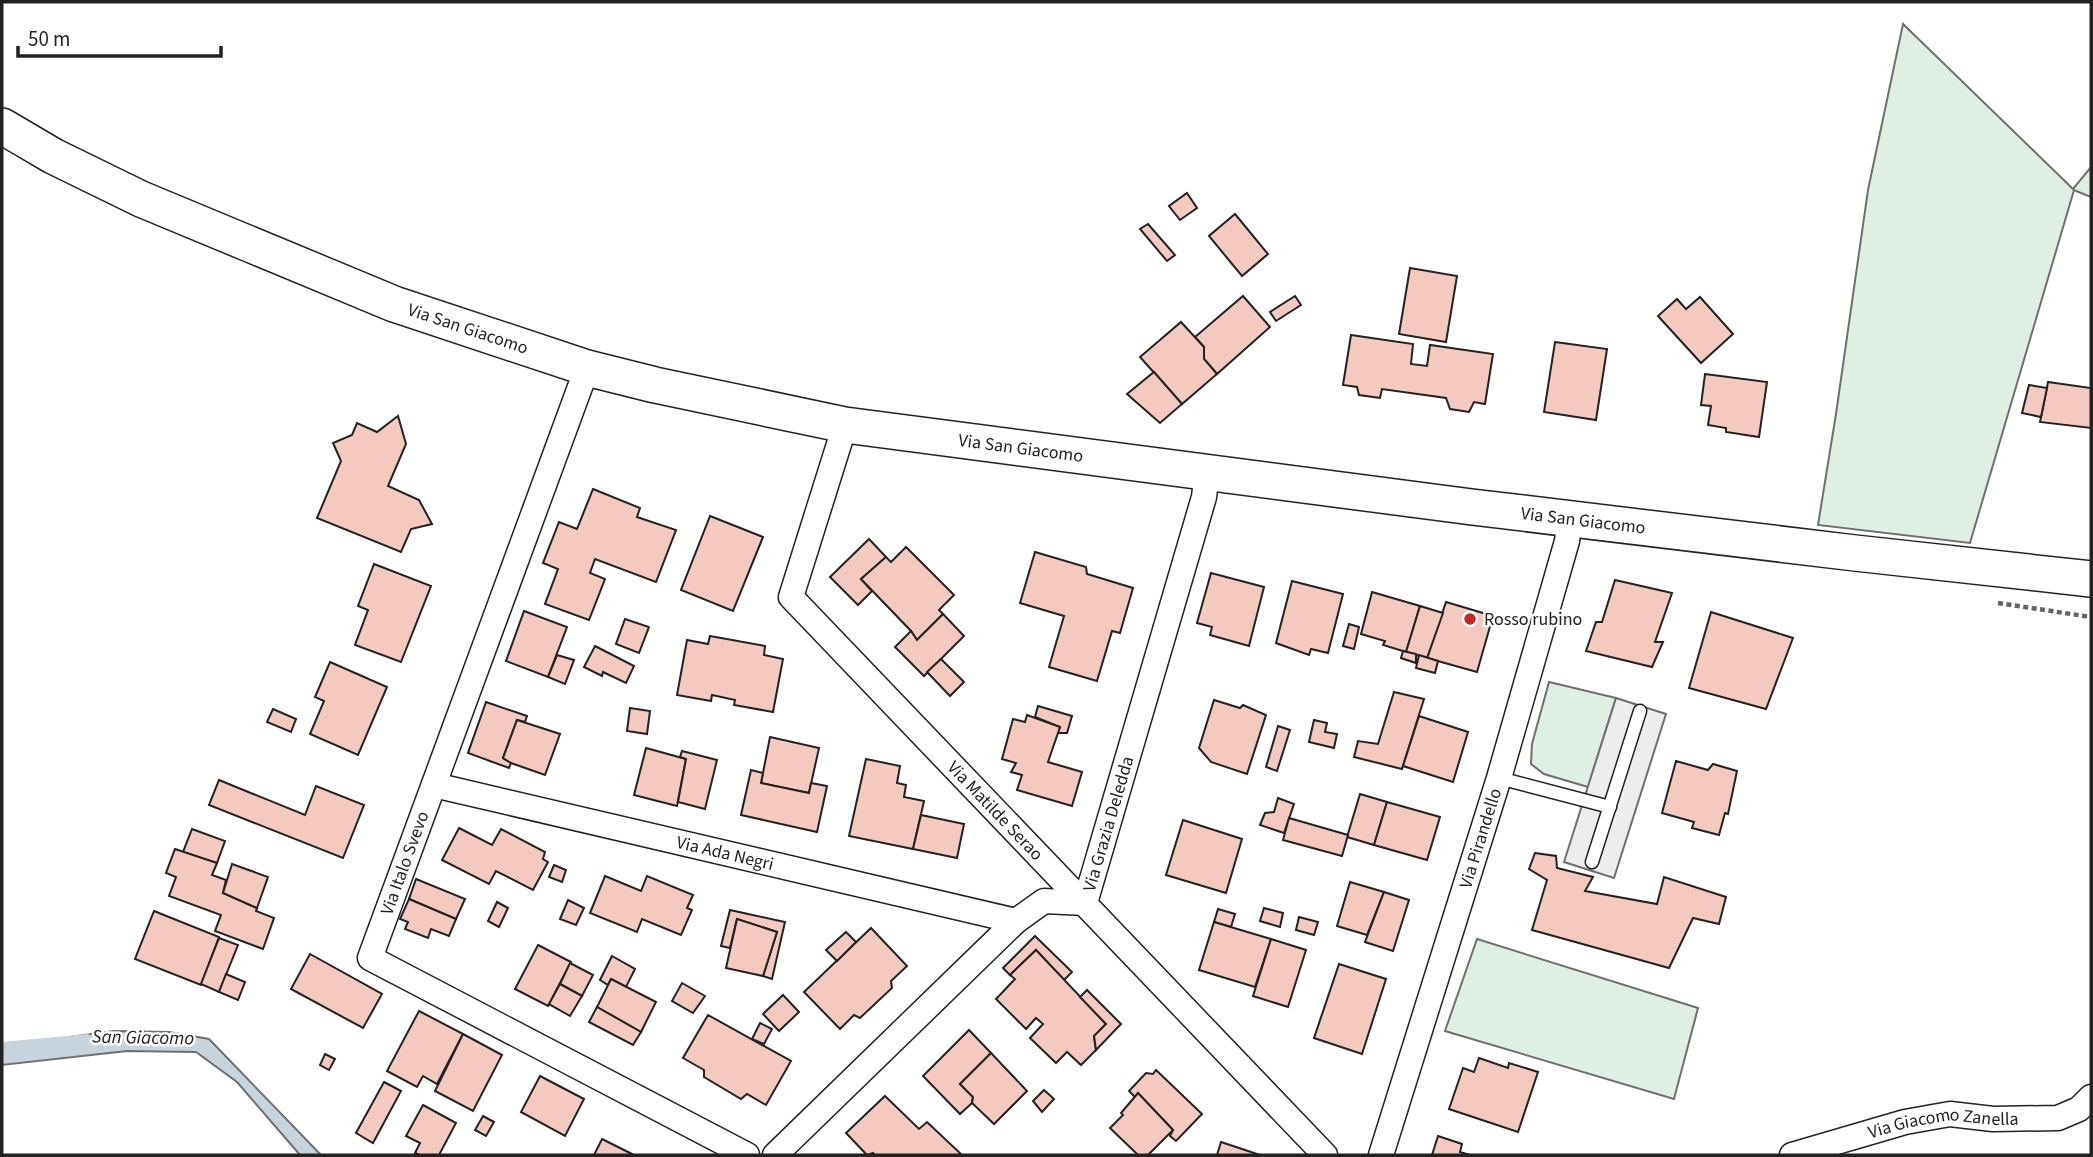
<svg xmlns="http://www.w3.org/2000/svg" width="2093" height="1157" viewBox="0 0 2093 1157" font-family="'Source Sans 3',sans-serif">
	<rect width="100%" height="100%" fill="#fff"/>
	<g fill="#e0efe3" stroke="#6f6f6f" stroke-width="2">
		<polygon points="1903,24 2073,189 2091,167 2091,197 2074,190 1970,543 1818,525 1836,414 1868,190"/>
		<polygon points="1549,682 1616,698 1588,787 1544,774 1531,764 1532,744"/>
		<polygon points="1477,939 1698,1008 1674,1099 1445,1031"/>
	</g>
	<polygon fill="#ededed" stroke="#6f6f6f" stroke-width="2" points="1616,698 1666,714 1614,878 1564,862"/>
	<polygon fill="#c7d3dd" stroke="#6f6f6f" stroke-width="2" points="114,1031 169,1032 209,1039 321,1155 300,1155 237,1082 196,1052 127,1051 2,1065 2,1046"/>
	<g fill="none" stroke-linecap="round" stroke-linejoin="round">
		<polyline stroke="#c7d3dd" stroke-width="8" points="2,1046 87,1038"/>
	</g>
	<g fill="#f3c9c0" stroke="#222" stroke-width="2">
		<polygon points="1187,193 1197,208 1180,220 1169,206"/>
		<polygon points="1235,214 1268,254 1242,276 1209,236"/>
		<polygon points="1148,224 1175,255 1167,261 1140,229"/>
		<polygon points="1410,268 1457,276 1446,342 1399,334"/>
		<polygon points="1243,296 1270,327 1217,374 1204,359 1204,347 1195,337"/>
		<polygon points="1295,296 1301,305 1276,321 1270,312"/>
		<polygon points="1700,297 1733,334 1701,363 1658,316 1677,299 1686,309"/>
		<polygon points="1181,322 1204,347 1204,359 1217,374 1182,404 1140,357"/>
		<polygon points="1351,335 1413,344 1411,364 1427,366 1430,345 1493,354 1485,404 1474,402 1469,412 1450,409 1446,398 1382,389 1380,398 1359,395 1357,387 1343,385"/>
		<polygon points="1555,342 1607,349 1596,420 1544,412"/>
		<polygon points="1154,372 1182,404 1160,423 1127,394"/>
		<polygon points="1705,374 1767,382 1759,437 1726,432 1726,428 1708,425 1711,406 1701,405"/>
		<polygon points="2048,382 2091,388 2091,428 2040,422"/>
		<polygon points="2029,385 2047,388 2041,417 2022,413"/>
		<polygon points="398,416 406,444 388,486 419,500 432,524 411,529 401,552 317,518 341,461 333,443 352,435 357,423 377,432"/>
		<polygon points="593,489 640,508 637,517 676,530 656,582 595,559 590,573 605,579 589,620 545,604 558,569 543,563 559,522 577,529"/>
		<polygon points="710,516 763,537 733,611 681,590"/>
		<polygon points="869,539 886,557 861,579 872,591 858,605 830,577"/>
		<polygon points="906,547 954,595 939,610 943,614 917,640 911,631 861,579 886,557 891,562"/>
		<polygon points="1035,552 1086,567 1087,574 1133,588 1120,633 1112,631 1097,681 1049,667 1064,616 1020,603"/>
		<polygon points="374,564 431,586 401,662 355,645 368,610 358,606"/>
		<polygon points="1211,573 1264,587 1249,646 1210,635 1212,627 1197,623"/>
		<polygon points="1615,580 1672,593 1655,642 1663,642 1652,667 1586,651 1596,622 1602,622"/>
		<polygon points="1292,581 1343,594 1328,653 1311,649 1309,655 1276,643"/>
		<polygon points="1372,592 1420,606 1406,652 1383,645 1385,641 1361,634"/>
		<polygon points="1446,602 1493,616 1477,672 1427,658"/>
		<polygon points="1420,606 1443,613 1427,658 1406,652"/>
		<polygon points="524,611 567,627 548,677 506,661"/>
		<polygon points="1711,612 1793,638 1766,709 1689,688"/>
		<polygon points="943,614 964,636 924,676 895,647 911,631 917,640"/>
		<polygon points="625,619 649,627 639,653 616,644"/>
		<polygon points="1349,624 1359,627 1354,649 1343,646"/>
		<polygon points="710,636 765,646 764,655 783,659 773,712 734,705 735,700 712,695 711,701 677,695 687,640 708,644"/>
		<polygon points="595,646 634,666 626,683 603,672 602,676 584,667"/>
		<polygon points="1403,651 1416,654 1416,663 1401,658"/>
		<polygon points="557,655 574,660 565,684 548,677"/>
		<polygon points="1419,655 1438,661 1435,673 1416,668"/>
		<polygon points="941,659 964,682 950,696 927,672"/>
		<polygon points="330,662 387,687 358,755 310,734 324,701 315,697"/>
		<polygon points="1394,692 1424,699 1402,769 1354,757 1358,741 1378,744"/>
		<polygon points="1214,700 1240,708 1243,705 1266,715 1247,774 1211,762 1199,748"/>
		<polygon points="486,702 527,716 525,722 517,720 503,758 511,763 509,768 468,753"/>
		<polygon points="1038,706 1072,716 1067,733 1057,733 1060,727 1035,717"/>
		<polygon points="630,708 650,711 647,734 627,731"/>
		<polygon points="273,709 296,719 291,732 267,722"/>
		<polygon points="1027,715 1060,727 1048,762 1082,772 1072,806 1017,790 1022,775 1011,772 1016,763 1002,759 1013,719 1025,722"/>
		<polygon points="1419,716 1468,732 1453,782 1403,766"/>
		<polygon points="517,720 560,734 545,775 511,763 503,758"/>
		<polygon points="1314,720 1327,723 1325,732 1337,734 1334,748 1309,742"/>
		<polygon points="1278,726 1290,730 1277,771 1266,767"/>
		<polygon points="770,737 819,748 809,793 761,783"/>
		<polygon points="646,748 686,759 677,806 634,795"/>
		<polygon points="682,751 717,760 705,809 678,802 686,759 680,757"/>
		<polygon points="866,759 900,766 897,783 906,785 904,797 924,801 913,849 849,836"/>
		<polygon points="1676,761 1708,770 1713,764 1737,771 1728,814 1725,813 1719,835 1692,828 1694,822 1662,813"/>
		<polygon points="751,770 763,773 761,783 809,793 811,783 827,786 817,832 741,815"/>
		<polygon points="219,780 305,815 316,786 364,805 343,858 209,805"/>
		<polygon points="1360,794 1387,802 1374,845 1347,837"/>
		<polygon points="1278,798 1294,804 1284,833 1260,825 1265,813 1274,812"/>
		<polygon points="1387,802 1440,817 1427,860 1374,845"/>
		<polygon points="921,815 964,824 957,858 913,849"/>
		<polygon points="1289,818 1348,835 1342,856 1283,840"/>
		<polygon points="1183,820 1242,839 1226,893 1166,875"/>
		<polygon points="459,828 492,845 501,829 545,852 543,859 548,862 533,890 496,871 489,884 442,860"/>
		<polygon points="192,829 225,841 217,863 183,852"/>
		<polygon points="175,849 217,863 212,875 226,880 223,893 257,908 256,911 274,918 263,949 215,931 221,915 169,896 176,877 166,873"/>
		<polygon points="1535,853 1556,856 1557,868 1593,877 1585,891 1657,904 1664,877 1726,897 1719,924 1693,918 1669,968 1532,930 1547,880 1529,869"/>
		<polygon points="232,864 268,877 257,908 223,893"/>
		<polygon points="554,865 566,870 562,882 549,877"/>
		<polygon points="605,876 641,891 647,876 693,895 687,908 692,910 681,935 642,919 637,932 590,913"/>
		<polygon points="416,879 465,899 456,919 409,899"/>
		<polygon points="1350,882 1384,892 1367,935 1337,926"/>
		<polygon points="1384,892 1409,900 1393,951 1365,942"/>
		<polygon points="409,899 456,919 449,936 431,929 428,938 405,929 408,922 400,919"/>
		<polygon points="568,900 584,908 576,925 560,919"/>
		<polygon points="497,902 508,908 499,927 488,921"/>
		<polygon points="1264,908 1283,913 1280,927 1260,921"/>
		<polygon points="1218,909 1235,914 1231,927 1214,922"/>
		<polygon points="730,910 785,922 772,979 763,976 777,932 737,919 730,948 721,946"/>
		<polygon points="154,911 219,937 201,985 135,959"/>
		<polygon points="1299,917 1318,922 1314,935 1296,930"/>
		<polygon points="737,919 777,932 763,976 726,968"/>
		<polygon points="1214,922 1271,939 1255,987 1199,970"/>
		<polygon points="871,928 907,966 891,981 892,988 860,1018 854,1015 840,1029 804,992"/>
		<polygon points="846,932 856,942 837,961 826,950"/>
		<polygon points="1035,936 1072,972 1064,980 1036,950 1010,975 1003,968"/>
		<polygon points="219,938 238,945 219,992 201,984"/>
		<polygon points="1271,939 1306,950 1288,1007 1253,996"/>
		<polygon points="538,945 571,962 548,1006 515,989"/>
		<polygon points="1036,950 1106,1024 1094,1036 1096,1050 1081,1065 1067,1052 1056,1063 1030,1038 1043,1024 1036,1018 1026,1029 996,999 1015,979 1010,975"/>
		<polygon points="310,954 382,994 363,1028 291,989"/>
		<polygon points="612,956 635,969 626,987 611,979 608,985 600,980"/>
		<polygon points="570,963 593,975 582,996 560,984"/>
		<polygon points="1339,964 1386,979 1362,1054 1314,1038"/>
		<polygon points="226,974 245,982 238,1000 219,992"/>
		<polygon points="611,979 656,1002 641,1032 597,1007"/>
		<polygon points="682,983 705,996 693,1013 672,1001"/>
		<polygon points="560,984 582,996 570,1016 549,1004"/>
		<polygon points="1087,990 1121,1024 1096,1050 1094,1036 1106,1024 1080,997"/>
		<polygon points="783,995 799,1012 779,1031 763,1014"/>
		<polygon points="597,1007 641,1032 633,1045 589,1022"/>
		<polygon points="419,1011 463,1034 437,1084 423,1076 417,1087 387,1071"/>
		<polygon points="708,1015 791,1061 766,1105 747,1094 741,1099 704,1077 704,1070 683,1058"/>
		<polygon points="760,1023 772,1029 764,1044 752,1039"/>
		<polygon points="969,1030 991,1053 960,1084 973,1097 972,1103 960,1114 923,1076"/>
		<polygon points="463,1034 502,1055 473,1111 435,1091"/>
		<polygon points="991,1053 1027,1091 994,1124 972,1103 973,1097 960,1084"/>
		<polygon points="325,1054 335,1059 329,1070 320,1065"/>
		<polygon points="1479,1058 1508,1068 1509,1063 1538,1072 1518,1132 1449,1109 1463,1068 1474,1072"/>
		<polygon points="1156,1070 1202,1114 1176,1141 1170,1136 1173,1130 1138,1093 1135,1097 1129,1091 1146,1073 1153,1074"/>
		<polygon points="540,1076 584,1099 565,1136 521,1112"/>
		<polygon points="384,1082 401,1091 373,1143 356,1133"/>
		<polygon points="1044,1090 1054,1099 1042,1112 1033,1101"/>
		<polygon points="1138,1093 1173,1130 1148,1155 1138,1155 1110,1128 1123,1115 1121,1113"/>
		<polygon points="885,1096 919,1129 927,1122 962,1155 875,1155 873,1153 867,1155 846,1133"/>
		<polygon points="423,1105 456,1123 439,1155 420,1155 415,1153 420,1143 406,1136"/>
		<polygon points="483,1116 494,1122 486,1136 475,1130"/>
		<polygon points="1438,1136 1462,1144 1460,1152 1470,1155 1432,1155"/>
		<polygon points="602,1139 634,1155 594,1155"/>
		<polygon points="1221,1142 1260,1155 1217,1155"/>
	</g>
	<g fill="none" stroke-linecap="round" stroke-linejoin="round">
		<defs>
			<g id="lane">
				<polyline points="1499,778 1610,807"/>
				<polyline points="1592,862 1640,711"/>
			</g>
			<g id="street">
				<polyline points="587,368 370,958 747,1155"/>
				<path id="s1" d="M845,425L791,597L1325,1155"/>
				<path id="s2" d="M434,785L1016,921"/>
				<path id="s3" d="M775,1155L1016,921L1044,901L1085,903L1204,497L1207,472"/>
				<path id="s4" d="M1381,1155L1499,778L1567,541L1570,518"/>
				<path id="s5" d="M1792,1155L1905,1122L1950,1114L1993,1119L2058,1118L2079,1109L2091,1097"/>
			</g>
			<g id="secondary">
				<path id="s6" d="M2,126L53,156L141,199L394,304L587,368L655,385L845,425L1472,507L1855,553L2091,579"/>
			</g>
		</defs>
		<use href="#lane" stroke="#222" stroke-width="15"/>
		<use href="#street" stroke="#222" stroke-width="27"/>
		<use href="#secondary" stroke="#222" stroke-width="38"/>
		<polyline stroke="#646464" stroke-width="4.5" stroke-dasharray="5 3.5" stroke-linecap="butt" points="1998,603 2091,617"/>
		<use href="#lane" stroke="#fff" stroke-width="12"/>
		<use href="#street" stroke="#fff" stroke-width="24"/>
		<use href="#secondary" stroke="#fff" stroke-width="35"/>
	</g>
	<circle fill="#c62828" stroke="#fff" stroke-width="2.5" cx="1470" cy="619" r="7"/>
	<g text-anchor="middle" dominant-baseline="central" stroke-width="5" stroke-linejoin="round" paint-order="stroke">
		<g font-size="18" fill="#222" stroke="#fff">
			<text stroke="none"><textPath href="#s6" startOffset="509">Via San Giacomo</textPath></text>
			<text stroke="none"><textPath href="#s6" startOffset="1076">Via San Giacomo</textPath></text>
			<text stroke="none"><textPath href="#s6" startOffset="1643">Via San Giacomo</textPath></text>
			<text stroke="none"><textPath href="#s1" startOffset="476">Via Matilde Serao</textPath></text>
			<text stroke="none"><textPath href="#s3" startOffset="494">Via Grazia Deledda</textPath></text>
			<text stroke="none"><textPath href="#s4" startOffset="332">Via Pirandello</textPath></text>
			<text stroke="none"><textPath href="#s2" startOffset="299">Via Ada Negri</textPath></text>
			<text transform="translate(405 863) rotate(-70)">Via Italo Svevo</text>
			<text stroke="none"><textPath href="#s5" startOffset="156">Via Giacomo Zanella</textPath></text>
		</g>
		<g font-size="18" fill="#222" stroke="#fff" text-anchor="start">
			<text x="1484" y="619">Rosso rubino</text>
		</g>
		<g font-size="19" font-style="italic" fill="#222" stroke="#fff">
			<text transform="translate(143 1038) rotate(1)">San Giacomo</text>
		</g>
	</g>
	<rect width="2093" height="1157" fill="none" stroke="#222222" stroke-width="7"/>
	<path d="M18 46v10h203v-10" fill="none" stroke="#222222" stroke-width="3.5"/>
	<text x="28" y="46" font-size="21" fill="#222222" stroke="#ffffff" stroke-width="5" paint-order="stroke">50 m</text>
</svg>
